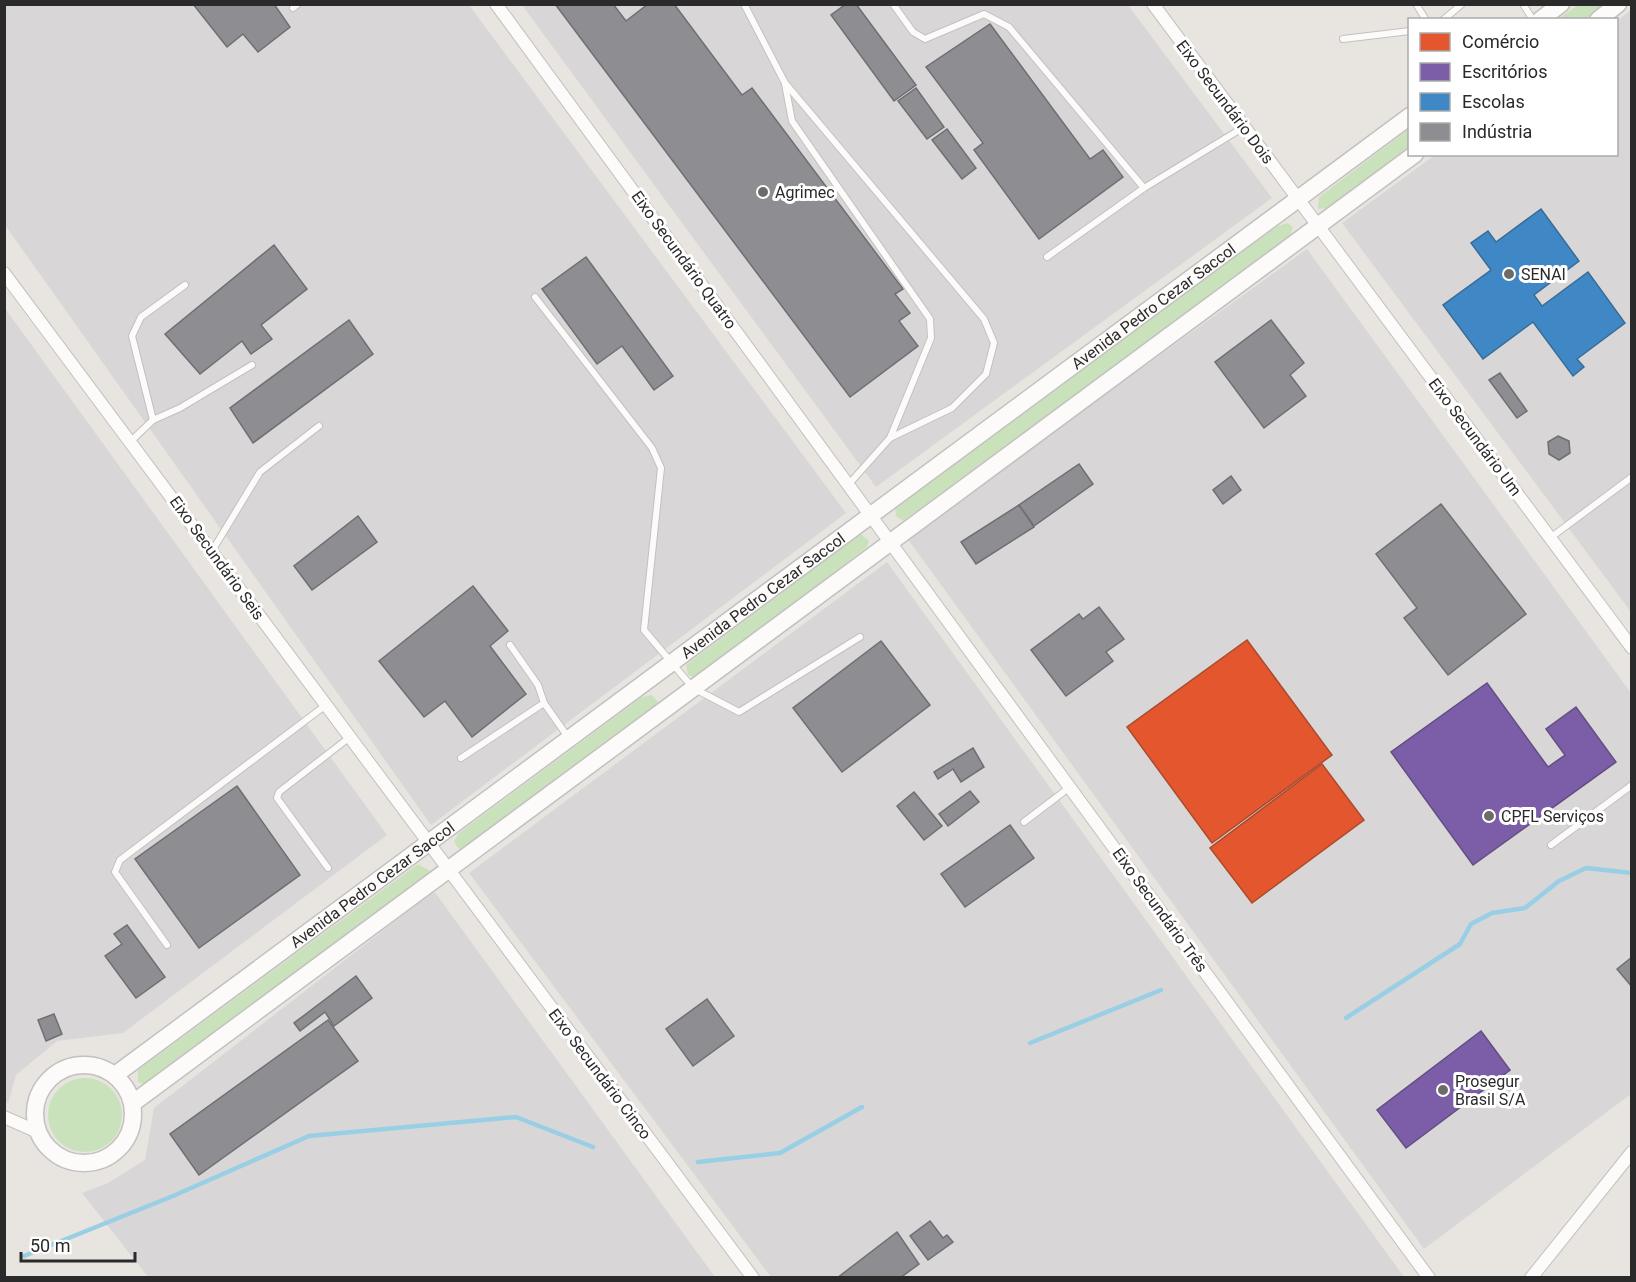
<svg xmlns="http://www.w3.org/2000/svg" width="1636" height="1282" viewBox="0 0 1636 1282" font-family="Roboto,sans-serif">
	<rect width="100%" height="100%" fill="#e8e5e0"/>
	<g fill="#d9d6d7">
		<polygon points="4,5 469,5 846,513 431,825 5,225"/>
		<polygon points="522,5 1128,5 1272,198 876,487"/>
		<polygon points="1631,10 1631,612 1342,223 1435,155 1616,154 1617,21"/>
		<polygon points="1307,249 1631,693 1631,1094 1424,1249 907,538"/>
		<polygon points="4,307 387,835 123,1033 57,1041 16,1075 8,1104 4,1098"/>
		<polygon points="887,562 1404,1277 771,1277 469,873"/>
		<polygon points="434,891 715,1277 148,1277 82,1193 108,1183 145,1160 154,1108"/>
	</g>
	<g fill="#cae2bb">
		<polygon points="1578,5 1607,5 1586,19 1557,20"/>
		<polygon points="1409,129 1409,149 1329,208 1318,209 1319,197"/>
		<polygon points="1287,223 1293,227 1290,236 903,521 896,516 895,507 1276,227"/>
		<polygon points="861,534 869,541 867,547 702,674 696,678 688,675 686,665"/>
		<polygon points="652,695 658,702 657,709 466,852 457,847 454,841 459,833 642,697"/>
		<polygon points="418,864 430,871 427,879 145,1085 138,1082 138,1070"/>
		<circle cx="85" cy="1115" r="37"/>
	</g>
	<g fill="#e4572e" stroke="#ac4a2d" stroke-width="1.5">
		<polygon points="1247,640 1332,755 1212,843 1127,727"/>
		<polygon points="1322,764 1364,820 1252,903 1210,848"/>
	</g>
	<g fill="#7b5ea7" stroke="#634e82" stroke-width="1.5">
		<polygon points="1487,683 1548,767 1565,755 1546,729 1576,707 1616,762 1473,865 1391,752"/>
		<polygon points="1481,1031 1510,1070 1406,1148 1377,1110"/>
	</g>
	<polygon fill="#3f88c5" stroke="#396c96" stroke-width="1.5" points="1541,209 1579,261 1534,295 1542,306 1588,272 1625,323 1577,359 1584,367 1573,376 1533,322 1483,359 1443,305 1491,270 1471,243 1488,231 1496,242"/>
	<g fill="#8d8d92" stroke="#6f6f73" stroke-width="1.5">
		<polygon points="193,4 274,4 290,27 258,52 243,34 227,47"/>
		<polygon points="555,4 613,4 626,21 648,4 674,4 742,95 752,88 903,289 895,294 910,313 899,321 918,346 850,397"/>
		<polygon points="846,4 856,4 916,85 894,101 831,15"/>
		<polygon points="990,24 1090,159 1103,150 1123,177 1039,239 974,150 983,143 926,67"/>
		<polygon points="916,88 944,127 927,139 898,101"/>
		<polygon points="947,129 976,168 962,179 932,140"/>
		<polygon points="274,245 307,289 261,325 272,339 251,354 242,341 200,374 165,334"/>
		<polygon points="586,257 673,376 654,390 622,346 597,364 542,289"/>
		<polygon points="349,320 373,354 253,443 230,408"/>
		<polygon points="1271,320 1304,363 1290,375 1306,396 1264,428 1215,362"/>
		<polygon points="1500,373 1527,411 1517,418 1489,380"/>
		<polygon points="1558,436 1569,441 1570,453 1559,460 1549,454 1548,442"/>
		<polygon points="1079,464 1093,484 1034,526 1019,505"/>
		<polygon points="1231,476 1241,490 1223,504 1213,490"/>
		<polygon points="1441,504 1526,614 1448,675 1404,618 1417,608 1376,554"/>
		<polygon points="1019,505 1034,527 976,564 961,542"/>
		<polygon points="358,516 377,542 312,590 294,566"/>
		<polygon points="473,586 508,631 490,646 526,694 472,737 445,701 424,717 379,661"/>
		<polygon points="1099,607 1124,639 1106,652 1113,661 1066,696 1031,650 1079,614 1083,619"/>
		<polygon points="881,641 930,705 842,772 793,708"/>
		<polygon points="973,748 984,767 961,782 953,769 938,779 934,772"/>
		<polygon points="237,786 300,875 199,948 135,859"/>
		<polygon points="970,791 979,802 948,826 939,814"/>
		<polygon points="914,792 942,826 924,840 897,806"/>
		<polygon points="1010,825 1034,858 965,907 941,874"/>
		<polygon points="127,925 165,977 136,998 105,956 122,944 114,934"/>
		<polygon points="1632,957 1632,987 1617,969"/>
		<polygon points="356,976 372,998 334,1026 325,1012 300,1031 294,1023"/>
		<polygon points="707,999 734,1036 693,1066 666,1029"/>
		<polygon points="54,1014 62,1034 46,1041 38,1020"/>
		<polygon points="328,1020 358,1061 199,1175 170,1134"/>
		<polygon points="930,1221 943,1238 947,1235 953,1242 928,1260 910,1236"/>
		<polygon points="897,1232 919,1264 900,1278 837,1278"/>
	</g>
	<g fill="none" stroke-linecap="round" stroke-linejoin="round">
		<g stroke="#99cfe5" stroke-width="4.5">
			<polyline points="1346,1018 1460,944 1471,924 1492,913 1525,908 1559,881 1586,868 1632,873"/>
			<polyline points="1030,1043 1161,990"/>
			<polyline points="698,1162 780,1153 862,1107"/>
			<polyline points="24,1256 173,1196 309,1136 516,1117 593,1147"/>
		</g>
		<defs>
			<g id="lane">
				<polyline points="744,4 785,83 984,319 994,343 986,374 952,408 890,438 849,484"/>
				<polyline points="893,4 913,32 925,39 984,14 1009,27 1144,188"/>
				<polyline points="1416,4 1426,20"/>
				<polyline points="1523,4 1533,20"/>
				<polyline points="293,8 298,4"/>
				<polyline points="1443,20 1462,4"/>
				<polyline points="1343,39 1410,31"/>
				<polyline points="785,84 792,121 930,319 931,338 890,438"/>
				<polyline points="1047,257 1144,188 1244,127"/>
				<polyline points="535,297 652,448 661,468 644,630 693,688 739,712 860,637"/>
				<polyline points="153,420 180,408 252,365"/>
				<polyline points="131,441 153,420 132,336 141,317 185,285"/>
				<polyline points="1550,538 1632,477"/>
				<polyline points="212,551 260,472 319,426"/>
				<polyline points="544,703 568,737"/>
				<polyline points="461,758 544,703 538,685 510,645"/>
				<polyline points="1024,822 1070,787"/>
				<polyline points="1551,845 1632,785"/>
				<polyline points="328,868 277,798 279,792 350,737"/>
				<polyline points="167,945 115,872 120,860 326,705"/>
			</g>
			<g id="street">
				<polyline points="496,4 1429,1278"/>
				<polyline points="1153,4 1632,648"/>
				<polyline points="4,273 753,1278"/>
				<polyline points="4,1117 38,1132"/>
				<polyline points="1531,1278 1632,1152"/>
			</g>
			<g id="secondary">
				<polyline points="1540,20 1561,4"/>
				<polyline points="1598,20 1618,4"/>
				<circle cx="84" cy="1114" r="49"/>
				<path id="s1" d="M115,1075L1410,116"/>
				<polyline points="133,1103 1415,154"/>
			</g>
		</defs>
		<use href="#lane" stroke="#c2c1c1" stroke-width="8"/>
		<use href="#street" stroke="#c2c1c1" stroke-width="14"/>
		<use href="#secondary" stroke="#c2c1c1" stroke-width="19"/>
		<use href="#lane" stroke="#fcfbfa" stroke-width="6"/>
		<use href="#street" stroke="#fcfbfa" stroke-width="12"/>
		<use href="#secondary" stroke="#fcfbfa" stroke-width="16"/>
	</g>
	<g fill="#6c6b6a" stroke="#fff" stroke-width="2">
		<circle cx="763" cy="192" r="6"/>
		<circle cx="1509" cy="274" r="6"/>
		<circle cx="1489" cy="816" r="6"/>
		<circle cx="1443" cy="1090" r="6"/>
	</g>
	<g text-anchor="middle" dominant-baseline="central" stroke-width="6" stroke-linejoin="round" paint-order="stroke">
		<g font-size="16" fill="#2a2a2a" stroke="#fff">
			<text transform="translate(1225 102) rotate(53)">Eixo Secundário Dois</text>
			<text transform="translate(684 260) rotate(54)">Eixo Secundário Quatro</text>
			<text stroke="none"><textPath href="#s1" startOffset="1292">Avenida Pedro Cezar Saccol</textPath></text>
			<text transform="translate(1475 437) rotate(53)">Eixo Secundário Um</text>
			<text transform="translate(217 558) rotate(54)">Eixo Secundário Seis</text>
			<text stroke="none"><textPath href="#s1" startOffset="806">Avenida Pedro Cezar Saccol</textPath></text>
			<text stroke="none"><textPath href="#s1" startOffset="320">Avenida Pedro Cezar Saccol</textPath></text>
			<text transform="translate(1160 910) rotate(54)">Eixo Secundário Três</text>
			<text transform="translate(600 1074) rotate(53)">Eixo Secundário Cinco</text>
		</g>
		<g font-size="16" fill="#2a2a2a" stroke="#fff" text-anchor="start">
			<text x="775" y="192">Agrimec</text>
			<text x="1521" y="274">SENAI</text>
			<text x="1501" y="816">CPFL Serviços</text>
			<text x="1455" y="1081">Prosegur<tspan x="1455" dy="18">Brasil S/A</tspan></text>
		</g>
	</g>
	<rect width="1636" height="1282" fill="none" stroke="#2a2a2a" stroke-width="12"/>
	<rect x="1408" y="18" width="210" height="138" fill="#ffffff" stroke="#aaaaaa" stroke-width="1.5"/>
	<rect x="1420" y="33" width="30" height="18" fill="#e4572e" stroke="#aaaaaa" stroke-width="1.5"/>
	<text x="1462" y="48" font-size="18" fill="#2a2a2a">Comércio</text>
	<rect x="1420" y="63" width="30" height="18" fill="#7b5ea7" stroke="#aaaaaa" stroke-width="1.5"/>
	<text x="1462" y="78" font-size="18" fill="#2a2a2a">Escritórios</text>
	<rect x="1420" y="93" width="30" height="18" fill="#3f88c5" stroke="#aaaaaa" stroke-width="1.5"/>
	<text x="1462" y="108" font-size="18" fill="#2a2a2a">Escolas</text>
	<rect x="1420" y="123" width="30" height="18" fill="#8d8d92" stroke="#aaaaaa" stroke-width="1.5"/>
	<text x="1462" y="138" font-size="18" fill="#2a2a2a">Indústria</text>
	<path d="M21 1252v9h114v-9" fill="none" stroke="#2a2a2a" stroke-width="3"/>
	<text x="30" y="1252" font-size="18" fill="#2a2a2a" stroke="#ffffff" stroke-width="4.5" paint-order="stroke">50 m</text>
</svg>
